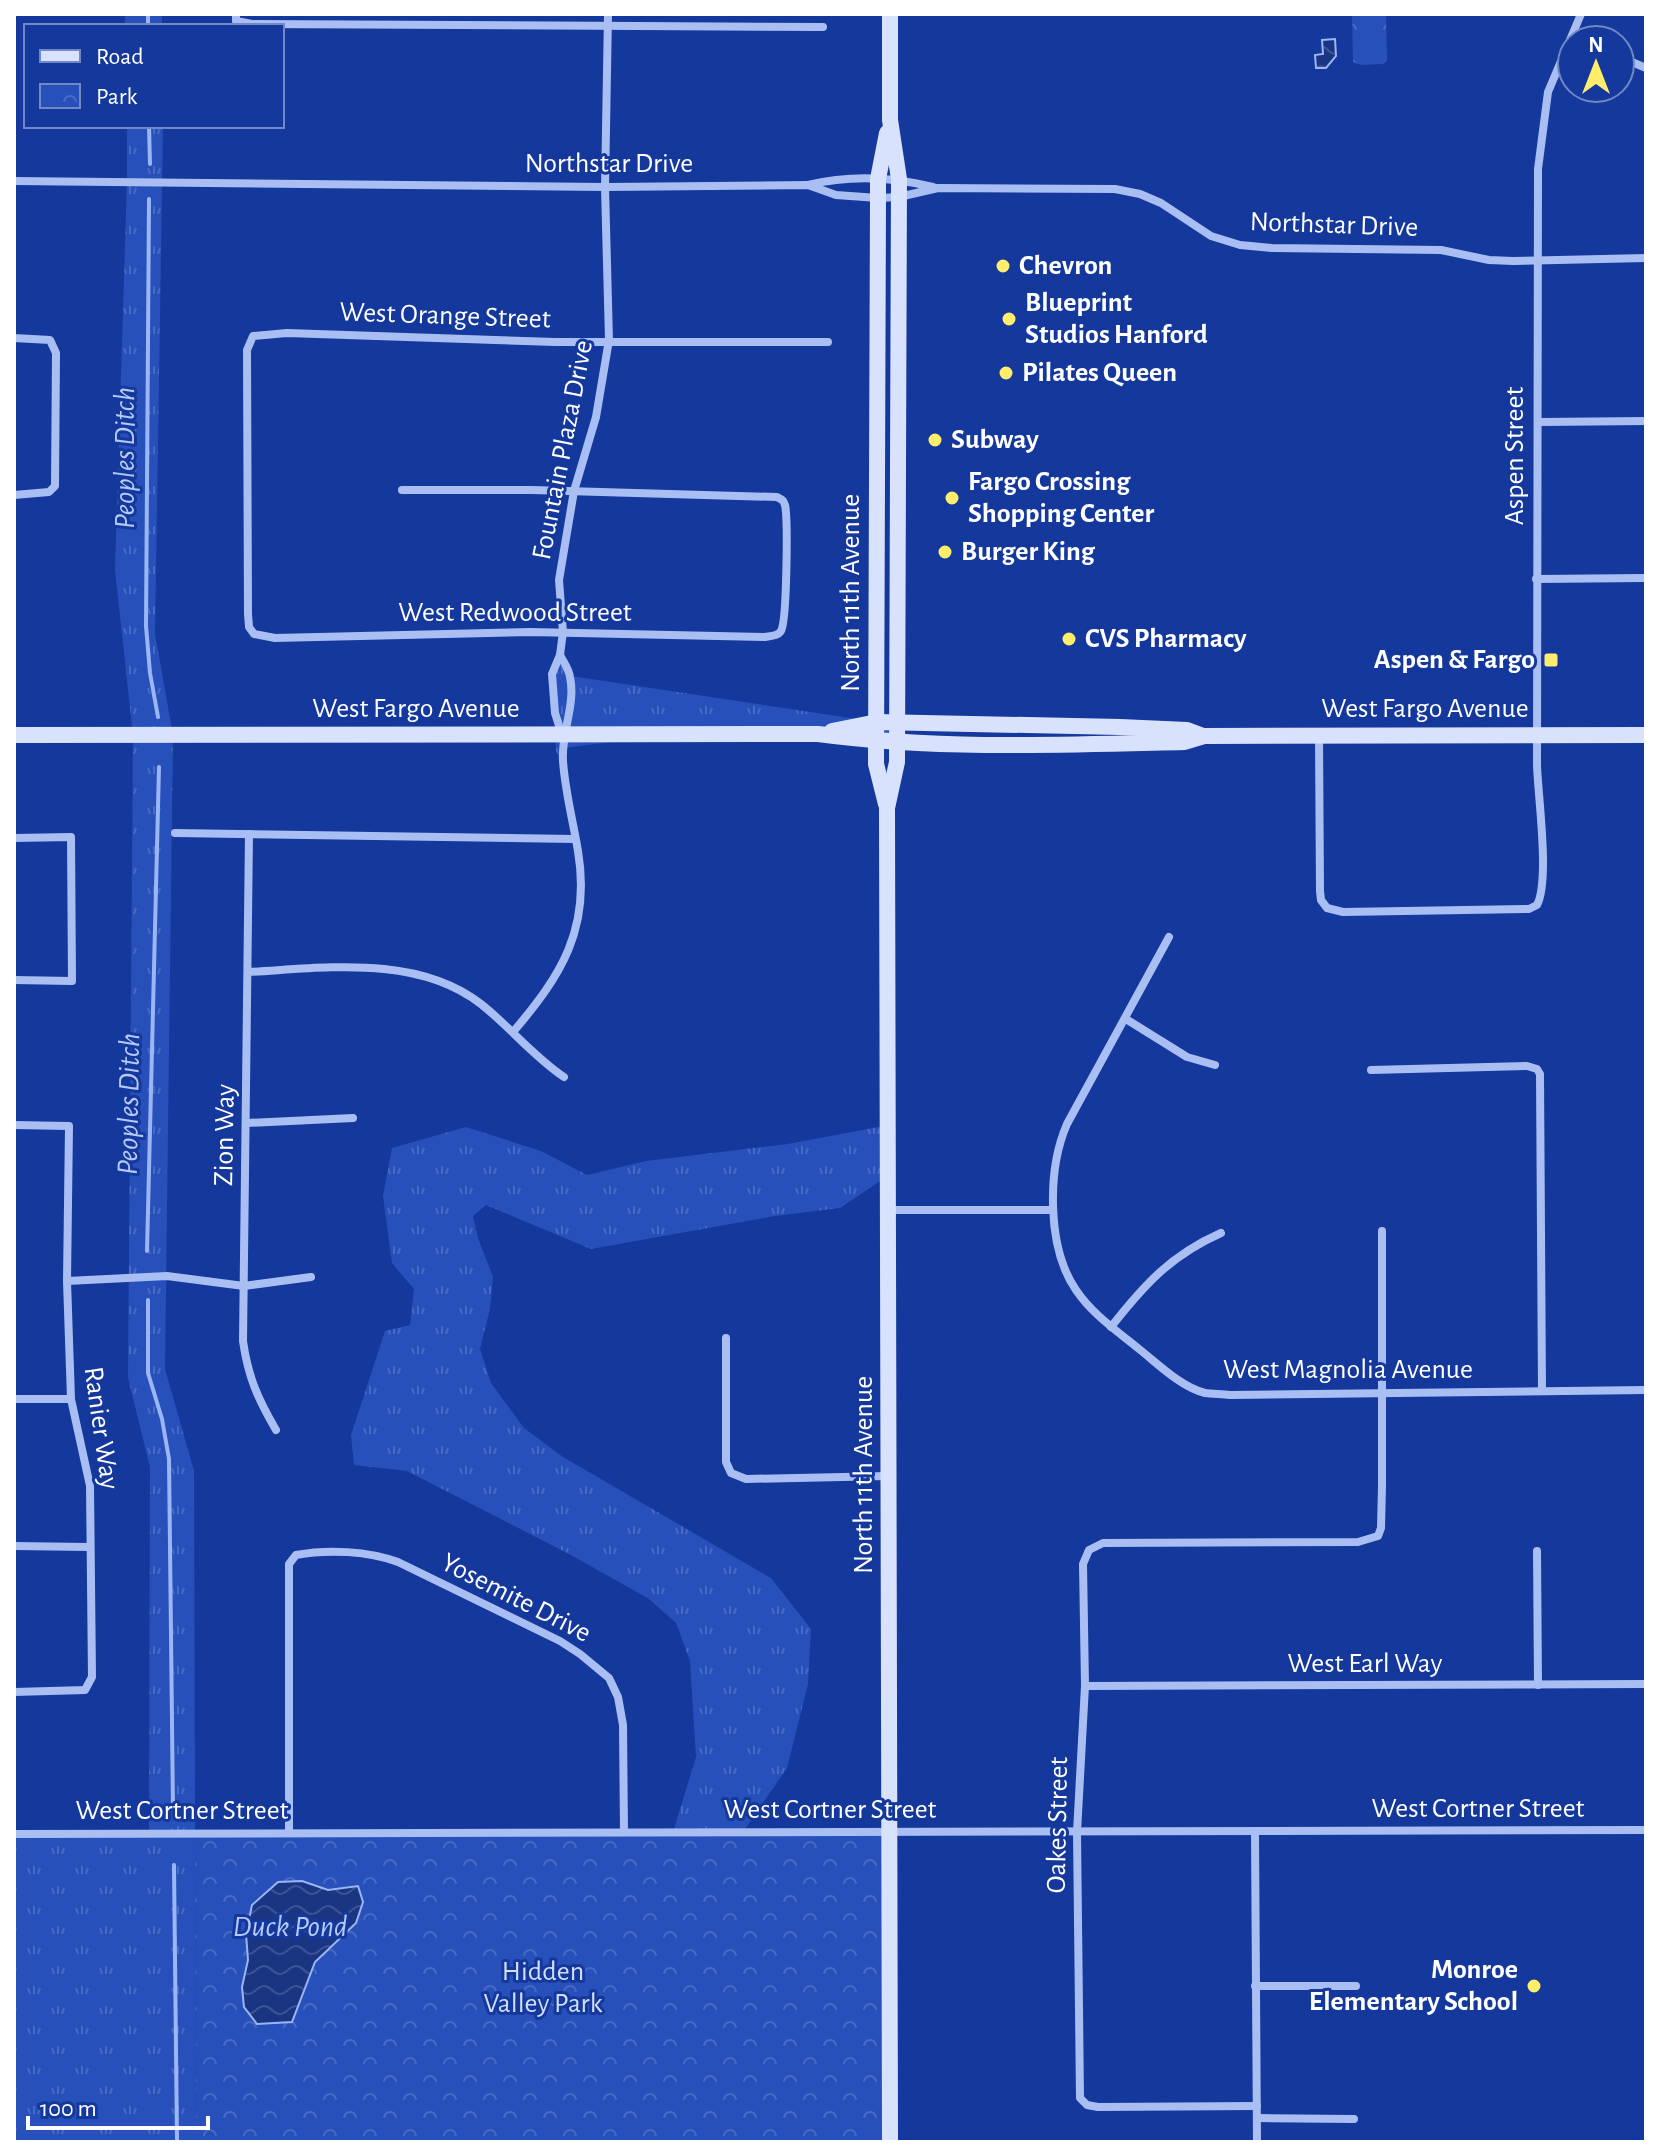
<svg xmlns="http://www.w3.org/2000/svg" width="1660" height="2156" viewBox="0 0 1660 2156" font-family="'Alegreya Sans',sans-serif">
	<defs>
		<pattern id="grass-tufts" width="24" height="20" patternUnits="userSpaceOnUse" patternTransform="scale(2)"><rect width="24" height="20" fill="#2750ba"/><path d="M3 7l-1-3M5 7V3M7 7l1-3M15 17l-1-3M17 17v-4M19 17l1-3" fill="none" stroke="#476ac4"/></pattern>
		<pattern id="park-crowns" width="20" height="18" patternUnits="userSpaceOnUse" patternTransform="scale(2)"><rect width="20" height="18" fill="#2750ba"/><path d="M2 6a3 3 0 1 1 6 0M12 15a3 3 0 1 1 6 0" fill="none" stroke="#476ac4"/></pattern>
		<pattern id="water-waves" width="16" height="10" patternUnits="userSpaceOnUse" patternTransform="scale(2)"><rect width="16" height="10" fill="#1a3582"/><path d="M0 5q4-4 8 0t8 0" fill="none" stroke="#3c5395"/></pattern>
	</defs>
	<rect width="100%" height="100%" fill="#14389c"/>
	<g fill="url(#grass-tufts)">
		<rect x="125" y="14" width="37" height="12"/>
		<polygon points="127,126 163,126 155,634 173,735 165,1369 194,1471 196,2142 14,2142 14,1834 149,1833 150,1467 128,1378 133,735 115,570 127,180"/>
		<polygon points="560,655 571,676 877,722 897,723 897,743 644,738 563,748 563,764 556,751 552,674"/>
		<polygon points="889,1125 889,1175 840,1208 775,1216 591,1249 486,1205 473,1216 478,1238 493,1277 490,1309 480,1349 491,1383 524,1428 563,1457 771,1578 811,1629 808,1684 787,1768 743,1832 673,1832 696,1757 690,1661 676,1623 649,1599 571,1555 407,1471 354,1465 351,1435 385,1331 410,1325 414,1289 392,1263 383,1196 392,1148 466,1127 541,1151 587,1175 646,1161 788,1144"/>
	</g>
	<g fill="url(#park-crowns)">
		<polygon points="1352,14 1386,14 1387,60 1383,64 1361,65 1353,62"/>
		<polygon points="891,1831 890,2142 196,2142 195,1833"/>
	</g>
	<polygon fill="#2750ba" points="1359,14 1379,14 1379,53 1360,53"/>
	<g fill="url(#water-waves)" stroke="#9bb6f6" stroke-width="2">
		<polygon points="1335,39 1336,56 1326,68 1316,68 1315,55 1323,54 1322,40"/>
		<polygon points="302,1881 328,1890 358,1886 363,1902 356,1923 315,1962 292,2022 257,2024 244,2007 242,1987 248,1960 246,1934 252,1905 278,1882"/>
	</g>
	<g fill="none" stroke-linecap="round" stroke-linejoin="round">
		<g stroke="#9bb6f6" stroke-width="4">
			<polyline points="148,14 148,26"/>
			<polyline points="149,126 150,164"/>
			<polyline points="149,199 146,626 150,673 158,717"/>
			<polyline points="147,1251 159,767"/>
			<polyline points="148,1300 148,1373 162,1419 169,1459 173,1810"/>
			<polyline points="174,1865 177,2142"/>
		</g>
		<g stroke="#a9bef3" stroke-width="8">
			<polyline points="236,14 236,21 252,24 823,27"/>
			<polyline points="1620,57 1646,68"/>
			<polyline points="14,181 605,187 808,185 836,195 878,198 899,197 938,188 1115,189 1140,194 1161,203 1211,236 1240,245 1272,248 1441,250 1489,260 1513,261 1646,258"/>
			<path d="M808,185C849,175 893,177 933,187"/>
			<polyline points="14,338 50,340 56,353 55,486 49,492 14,495"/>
			<polyline points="1538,422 1646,421"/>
			<path d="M402,490H532L777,497C782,500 783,499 785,505C788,518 787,621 781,631C778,636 771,636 765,637L530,632L275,638L254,634L249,627L248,614L247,350L253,336L287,333L555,342H828"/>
			<polyline points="1536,579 1646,578"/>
			<polyline points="562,735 555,713 552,674 560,655 563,632 559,580 574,491 596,417 609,340 605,187 608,14"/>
			<path d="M1319,736L1320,891L1321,900L1327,908L1343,912L1529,909L1537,905C1550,880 1538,797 1537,765L1538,169L1548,92L1581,14"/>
			<polyline points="175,833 575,839"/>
			<path d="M249,834L243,1341C248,1377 258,1399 276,1430"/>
			<polyline points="14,838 71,837 72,981 14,980"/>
			<path d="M1169,937L1067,1124C1047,1170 1047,1248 1076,1290C1092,1314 1117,1331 1139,1349C1158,1364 1181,1387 1205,1393C1213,1394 1222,1394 1230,1395L1646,1390"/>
			<path d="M249,972C324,968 417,954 481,1004C510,1027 533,1056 564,1077"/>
			<polyline points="1126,1019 1187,1057 1215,1065"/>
			<path d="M513,1032C561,976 591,929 578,851C573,821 565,791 563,761C561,732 576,705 570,677C569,669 563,661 560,655"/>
			<polyline points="1371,1070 1527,1066 1537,1069 1540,1074 1542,1391"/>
			<polyline points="247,1123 353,1118"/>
			<polyline points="14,1125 69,1126 67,1281 71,1399 90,1486 92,1677 85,1690 14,1692"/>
			<polyline points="889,1210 1053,1210"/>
			<polyline points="67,1281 167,1276 244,1286 311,1277"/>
			<path d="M1111,1327C1144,1285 1171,1255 1221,1233"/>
			<polyline points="726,1338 726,1462 731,1473 746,1479 889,1476"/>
			<polyline points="14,1399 71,1399"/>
			<polyline points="14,1546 89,1547"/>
			<polyline points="1537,1551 1538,1685"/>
			<polyline points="1085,1686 1646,1684"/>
			<polyline points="1255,1832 1257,2142"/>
			<path d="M289,1833V1564L296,1555C328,1549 368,1551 398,1562L560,1641L580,1654L609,1678L618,1697L623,1725L624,1832"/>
			<polyline points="14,1834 1646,1830"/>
			<polyline points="1255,1986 1356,1986"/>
			<polyline points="1257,2106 1098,2107 1087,2105 1080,2098 1077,1832 1085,1686 1083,1564 1089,1550 1103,1543 1358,1542 1378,1536 1381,1528 1382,1486 1382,1231"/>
			<polyline points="1257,2118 1354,2119"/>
		</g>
		<g stroke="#d8e2fd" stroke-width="16">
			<polyline points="832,731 877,722 1120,727 1187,730 1203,736"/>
			<path d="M14,735L818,734C939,750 1062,745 1184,742L1204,736L1646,735"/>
			<polyline points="886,804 876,764 878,198 878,179 887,133"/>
			<polyline points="890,2142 887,808 897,762 899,179 890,120 890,14"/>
		</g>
	</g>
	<g fill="#ffed6b" stroke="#14389c" stroke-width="3">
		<circle cx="1003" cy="266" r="8"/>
		<circle cx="1009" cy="319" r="8"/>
		<circle cx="1006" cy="373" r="8"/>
		<circle cx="935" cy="440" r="8"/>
		<circle cx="952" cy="498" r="8"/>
		<circle cx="945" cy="552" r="8"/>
		<circle cx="1069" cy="639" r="8"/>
		<rect x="1543" y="652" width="16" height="16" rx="4"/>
		<circle cx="1534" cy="1986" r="8"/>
	</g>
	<g text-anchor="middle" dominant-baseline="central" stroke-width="6" stroke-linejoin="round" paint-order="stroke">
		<g font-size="28" fill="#fff" stroke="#14389c">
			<text x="609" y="164">Northstar Drive</text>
			<text transform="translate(1334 225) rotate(2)">Northstar Drive</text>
			<text transform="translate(445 316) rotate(2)">West Orange Street</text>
			<text transform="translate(563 450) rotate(-79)">Fountain Plaza Drive</text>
			<text transform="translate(1515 456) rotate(-90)">Aspen Street</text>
			<text transform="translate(851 593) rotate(-90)">North 11th Avenue</text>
			<text x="515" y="613">West Redwood Street</text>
			<text x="416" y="709">West Fargo Avenue</text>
			<text x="1425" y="709">West Fargo Avenue</text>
			<text transform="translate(225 1135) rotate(-89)">Zion Way</text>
			<text x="1348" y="1370">West Magnolia Avenue</text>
			<text transform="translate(101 1428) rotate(82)">Ranier Way</text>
			<text transform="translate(864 1475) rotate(-90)">North 11th Avenue</text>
			<text transform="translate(516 1598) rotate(27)">Yosemite Drive</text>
			<text x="1365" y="1664">West Earl Way</text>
			<text x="1478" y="1809">West Cortner Street</text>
			<text x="830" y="1810">West Cortner Street</text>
			<text x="182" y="1811">West Cortner Street</text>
			<text transform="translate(1058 1825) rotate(-89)">Oakes Street</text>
		</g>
		<g font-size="28" font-weight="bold" fill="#fff" stroke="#14389c" text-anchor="start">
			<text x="1019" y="266">Chevron</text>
			<text x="1025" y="303">Blueprint<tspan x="1025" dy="32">Studios Hanford</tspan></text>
			<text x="1022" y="373">Pilates Queen</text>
			<text x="951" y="440">Subway</text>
			<text x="968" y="482">Fargo Crossing<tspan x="968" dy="32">Shopping Center</tspan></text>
			<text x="961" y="552">Burger King</text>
			<text x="1085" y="639">CVS Pharmacy</text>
			<text x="1535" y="660" text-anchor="end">Aspen &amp; Fargo</text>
			<text x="1518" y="1970" text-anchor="end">Monroe<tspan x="1518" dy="32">Elementary School</tspan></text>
		</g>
		<g font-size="28" fill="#d1defd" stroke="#14389c">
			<text x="543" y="1972">Hidden<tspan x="543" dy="32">Valley Park</tspan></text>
		</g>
		<g font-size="30" font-style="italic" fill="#b5c9fa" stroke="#14389c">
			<text transform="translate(125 458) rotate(-90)">Peoples Ditch</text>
			<text transform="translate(129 1104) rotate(-89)">Peoples Ditch</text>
			<text x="290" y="1927">Duck Pond</text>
		</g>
	</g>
	<rect width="1660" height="2156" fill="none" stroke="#ffffff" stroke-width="32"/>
	<rect x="24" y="24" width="260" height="104" fill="#14389c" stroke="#7288c4" stroke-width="2"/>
	<rect x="40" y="50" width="40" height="12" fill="#d8e2fd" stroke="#7288c4" stroke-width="2"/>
	<text x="96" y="64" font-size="24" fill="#ffffff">Road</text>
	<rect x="40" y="84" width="40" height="24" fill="url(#park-crowns)" stroke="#7288c4" stroke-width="2"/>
	<text x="96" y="104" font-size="24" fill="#ffffff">Park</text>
	<g transform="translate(1596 64)"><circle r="38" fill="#14389c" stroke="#7288c4" stroke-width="2"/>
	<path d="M0-6L14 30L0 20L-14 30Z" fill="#ffed6b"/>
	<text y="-12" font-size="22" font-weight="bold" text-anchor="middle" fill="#ffffff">N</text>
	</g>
	<path d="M28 2116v12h180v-12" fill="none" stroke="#ffffff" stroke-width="4"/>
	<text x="40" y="2116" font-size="24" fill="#ffffff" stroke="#14389c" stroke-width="6" paint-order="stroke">100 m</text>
</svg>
